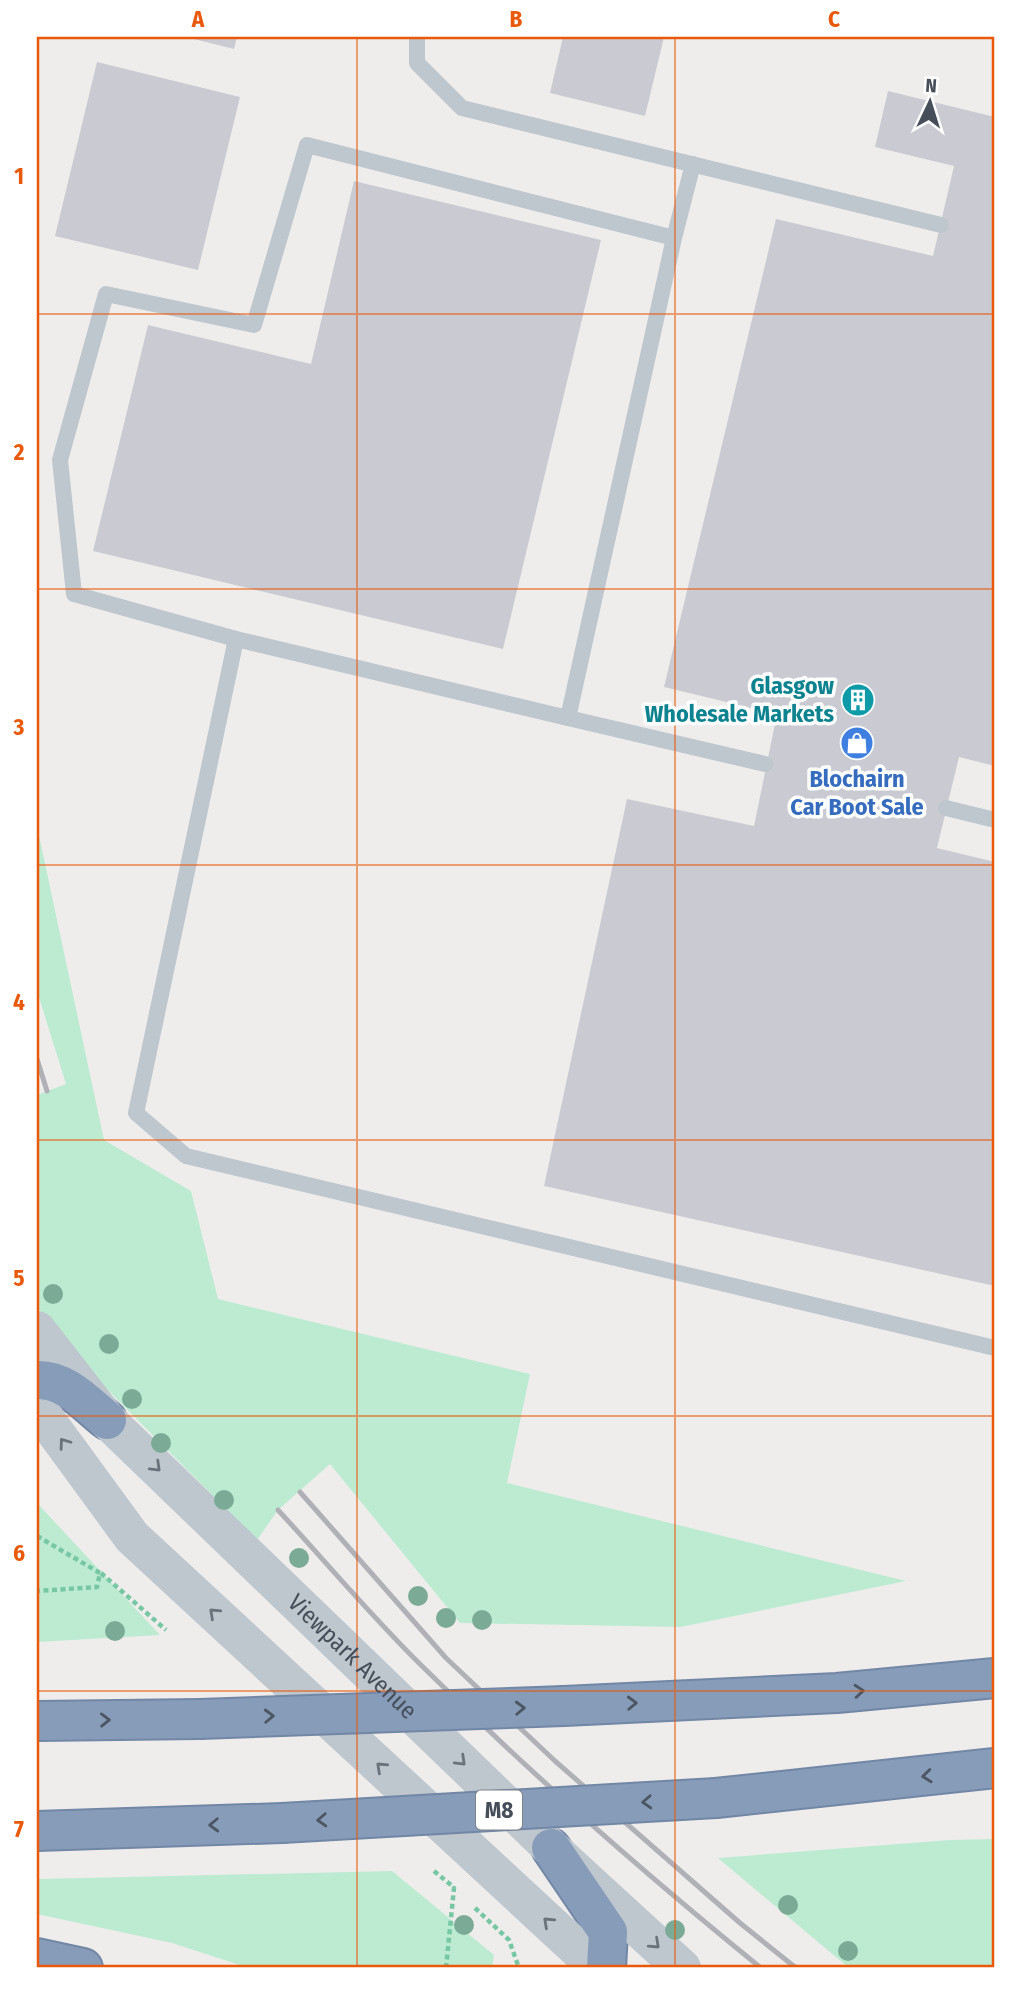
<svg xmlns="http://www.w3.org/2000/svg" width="1032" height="2005" viewBox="0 0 1032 2005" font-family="'Fira Sans Condensed',sans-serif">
	<rect width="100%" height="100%" fill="#efedec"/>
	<g fill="#bcebd2">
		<polygon points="37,826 104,1140 191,1191 218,1299 530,1374 507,1483 906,1581 680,1627 460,1623 330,1464 278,1510 257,1540 74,1356 37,1307 37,1095 66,1084 37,991"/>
		<polygon points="37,1503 160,1635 37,1642"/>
		<polygon points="995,1839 995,1968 849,1968 718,1858 950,1840"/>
		<polygon points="392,1871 494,1955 492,1968 249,1968 172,1943 37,1914 39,1879"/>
	</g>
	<g fill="#cacbd2">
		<polygon points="186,37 237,37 234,49"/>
		<polygon points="563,37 664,37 645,116 550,93"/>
		<polygon points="97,62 240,97 198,270 55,236"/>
		<polygon points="888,91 995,117 995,766 959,757 937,848 995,862 995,1286 544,1186 627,799 754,826 777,714 664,687 776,219 933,256 954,166 875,147"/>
		<polygon points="354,181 601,240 503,649 93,551 148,325 311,364"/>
	</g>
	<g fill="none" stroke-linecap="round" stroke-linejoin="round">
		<defs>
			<g id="motorway">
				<path d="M37,1380C65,1379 86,1403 107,1420"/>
				<polyline points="564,1706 837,1693 995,1678"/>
				<polyline points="37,1721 200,1719"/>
				<polyline points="716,1798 995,1768"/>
				<polyline points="37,1831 282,1823"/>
				<polyline points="551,1848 608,1932 606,1968"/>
				<polyline points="37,1958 83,1968"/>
			</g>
		</defs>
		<use href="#motorway" stroke="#7287a5" stroke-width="42"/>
		<g stroke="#77c7a5" stroke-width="4.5" stroke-dasharray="5 3.5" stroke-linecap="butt">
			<polyline points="37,1536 100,1573 97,1587 37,1591"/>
			<polyline points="101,1573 166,1630"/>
			<polyline points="434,1871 451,1885"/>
			<polyline points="475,1908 509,1940 519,1968"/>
			<polyline points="446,1968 454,1888 456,1890"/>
		</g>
		<g stroke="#bec6ce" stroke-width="16">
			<polyline points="417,37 417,63 462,108 941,225"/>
			<polyline points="674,238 307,145 254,325 106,294 60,460 74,594 236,639 568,718 674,238 693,164"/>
			<polyline points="236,639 136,1113 186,1156 995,1348"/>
			<polyline points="568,718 765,764"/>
			<polyline points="946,808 995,820"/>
		</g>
		<g stroke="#bec6ce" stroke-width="38">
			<path id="s1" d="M37,1330L107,1420L551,1848L682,1968"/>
			<polyline points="37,1407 132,1537 598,1968"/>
		</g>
		<use href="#motorway" stroke="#879cb9" stroke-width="38"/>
		<g stroke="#afb1b7" stroke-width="5">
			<polyline points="37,1059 47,1091"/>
			<polyline points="300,1492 446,1658 555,1761 740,1923 796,1968"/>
			<path d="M278,1510C326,1562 372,1617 423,1667C530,1773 644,1873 761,1968"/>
		</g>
		<defs>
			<g id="motorway-bridge">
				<polyline points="200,1719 564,1706"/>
				<polyline points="282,1823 716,1798"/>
			</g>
		</defs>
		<use href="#motorway-bridge" stroke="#7287a5" stroke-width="42" stroke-linecap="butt"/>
		<use href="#motorway-bridge" stroke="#879cb9" stroke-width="38"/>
	</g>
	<g fill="#7bab96">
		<circle cx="53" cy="1294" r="10"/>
		<circle cx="109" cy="1344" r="10"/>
		<circle cx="132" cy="1399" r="10"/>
		<circle cx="161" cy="1443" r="10"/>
		<circle cx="224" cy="1500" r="10"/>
		<circle cx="299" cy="1558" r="10"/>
		<circle cx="418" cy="1596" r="10"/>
		<circle cx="446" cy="1618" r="10"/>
		<circle cx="482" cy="1620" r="10"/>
		<circle cx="115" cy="1631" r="10"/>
		<circle cx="788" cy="1905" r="10"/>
		<circle cx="464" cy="1925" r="10"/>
		<circle cx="675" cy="1930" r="10"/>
		<circle cx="848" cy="1951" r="10"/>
	</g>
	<defs><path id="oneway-chevron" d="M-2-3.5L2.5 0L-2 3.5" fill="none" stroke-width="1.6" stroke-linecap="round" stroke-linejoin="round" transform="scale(1.75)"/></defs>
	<g stroke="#6a727c">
		<use href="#oneway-chevron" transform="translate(64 1443) rotate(-126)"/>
		<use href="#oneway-chevron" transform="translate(156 1467) rotate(44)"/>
		<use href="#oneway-chevron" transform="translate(214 1613) rotate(-137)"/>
		<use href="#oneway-chevron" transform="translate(461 1761) rotate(44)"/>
		<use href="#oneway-chevron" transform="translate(381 1767) rotate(-137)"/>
		<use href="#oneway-chevron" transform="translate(548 1922) rotate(-137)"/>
		<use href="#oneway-chevron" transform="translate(655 1944) rotate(43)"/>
	</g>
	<g stroke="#4c5663">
		<use href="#oneway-chevron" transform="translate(859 1691) rotate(-5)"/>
		<use href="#oneway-chevron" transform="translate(632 1703) rotate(-2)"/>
		<use href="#oneway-chevron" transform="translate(520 1708) rotate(-2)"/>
		<use href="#oneway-chevron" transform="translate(269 1716) rotate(-2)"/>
		<use href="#oneway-chevron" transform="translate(105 1720) rotate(-1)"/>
		<use href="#oneway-chevron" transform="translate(927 1776) rotate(174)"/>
		<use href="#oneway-chevron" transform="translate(647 1802) rotate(177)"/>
		<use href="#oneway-chevron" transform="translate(322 1820) rotate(177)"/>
		<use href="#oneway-chevron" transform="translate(214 1825) rotate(178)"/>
	</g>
	<path fill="none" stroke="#e8590c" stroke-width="2" stroke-opacity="0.55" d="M357,37V1968M675,37V1968M37,314H995M37,589H995M37,865H995M37,1140H995M37,1416H995M37,1691H995"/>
	<defs>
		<symbol id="building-disc" viewBox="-11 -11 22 22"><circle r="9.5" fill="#0f9aa8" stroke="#fff"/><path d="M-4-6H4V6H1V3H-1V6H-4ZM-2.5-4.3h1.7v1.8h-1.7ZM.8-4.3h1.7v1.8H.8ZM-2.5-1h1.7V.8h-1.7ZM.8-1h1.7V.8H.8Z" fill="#fff"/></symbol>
		<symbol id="shop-disc" viewBox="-11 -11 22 22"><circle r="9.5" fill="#3f7fe0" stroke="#fff"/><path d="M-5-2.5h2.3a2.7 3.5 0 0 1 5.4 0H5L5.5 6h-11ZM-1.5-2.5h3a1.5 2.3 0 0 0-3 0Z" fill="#fff"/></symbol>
	</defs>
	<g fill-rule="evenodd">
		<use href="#building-disc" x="839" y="681" width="38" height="38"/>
		<use href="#shop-disc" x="838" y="724" width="38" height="38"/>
	</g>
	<g text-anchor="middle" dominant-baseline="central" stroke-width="7" stroke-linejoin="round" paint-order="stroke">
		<rect fill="#fff" stroke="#7e838b" stroke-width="2" x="476" y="1790.5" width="46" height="39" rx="5"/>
		<g font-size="23" font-weight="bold" fill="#464e59">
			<text x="499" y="1810">M8</text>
		</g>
		<g font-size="24" font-weight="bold" fill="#0d838f" stroke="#fff" text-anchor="end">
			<text x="834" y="686">Glasgow<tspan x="834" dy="28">Wholesale Markets</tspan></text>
		</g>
		<g font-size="24" font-weight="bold" fill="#366cbe" stroke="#fff">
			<text x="857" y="779">Blochairn<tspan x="857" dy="28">Car Boot Sale</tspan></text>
		</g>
		<g font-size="24" fill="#464e59" stroke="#fff">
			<text stroke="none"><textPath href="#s1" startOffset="455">Viewpark Avenue</textPath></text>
		</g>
	</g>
	<rect width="1032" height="2005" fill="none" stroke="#ffffff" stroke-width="77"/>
	<g transform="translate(930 102) rotate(4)" stroke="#ffffff" stroke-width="5" paint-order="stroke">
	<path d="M0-5L12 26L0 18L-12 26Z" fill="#464e59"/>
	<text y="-10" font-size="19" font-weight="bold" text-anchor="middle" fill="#464e59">N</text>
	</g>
	<rect x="38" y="38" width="955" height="1928" fill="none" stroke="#e8590c" stroke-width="2.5"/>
	<g font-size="23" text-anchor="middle" font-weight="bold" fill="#e8590c">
		<text x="198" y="27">A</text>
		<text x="516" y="27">B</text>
		<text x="834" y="27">C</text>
		<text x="19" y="184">1</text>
		<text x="19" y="460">2</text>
		<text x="19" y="735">3</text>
		<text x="19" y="1010">4</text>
		<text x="19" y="1286">5</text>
		<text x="19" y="1561">6</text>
		<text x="19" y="1837">7</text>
	</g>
</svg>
